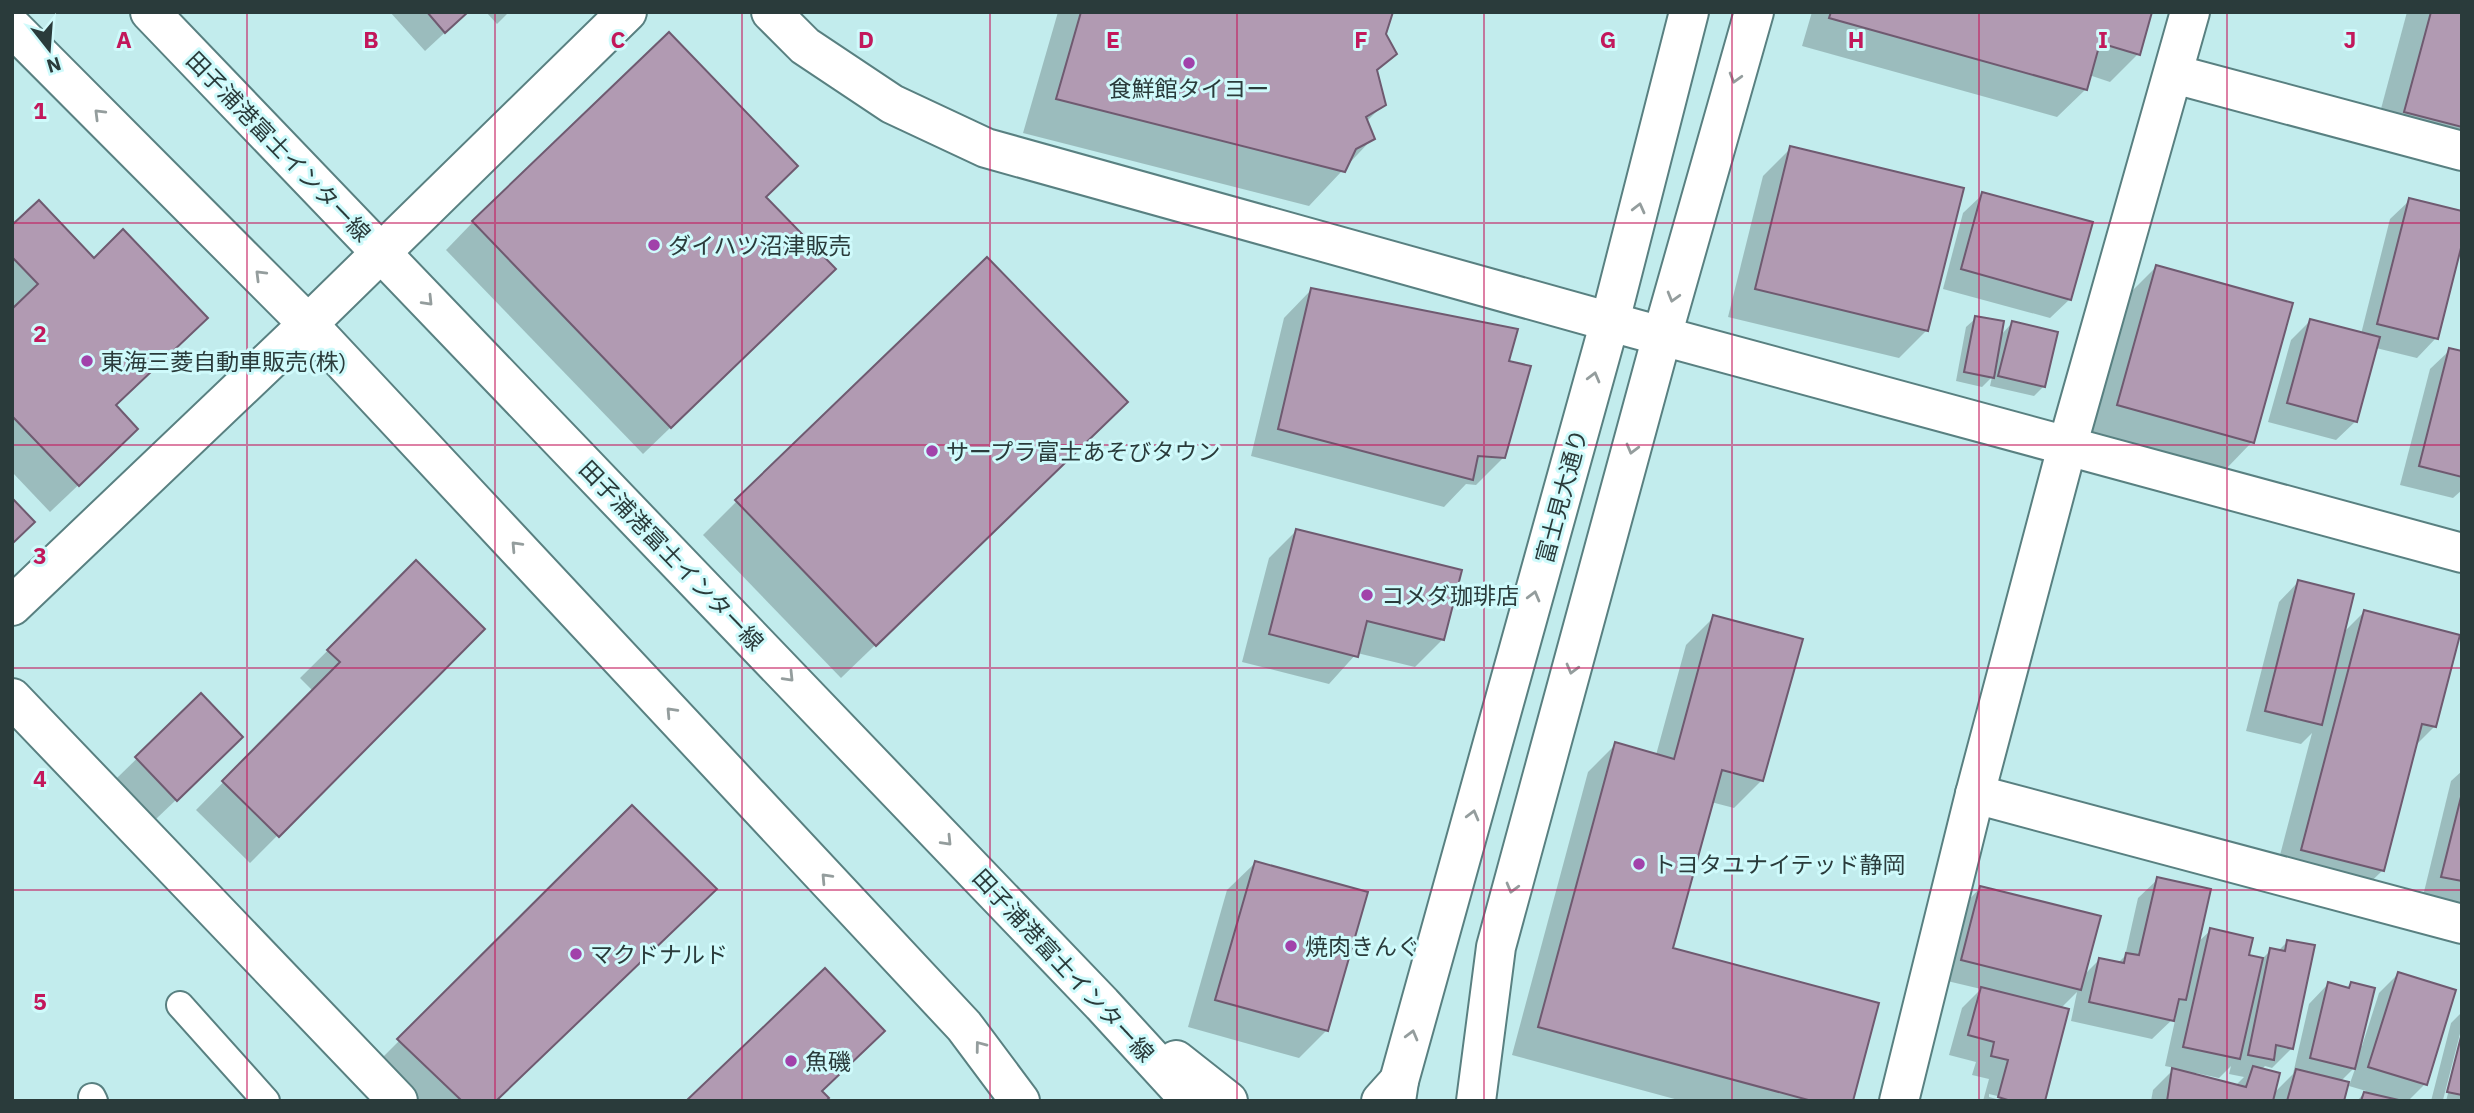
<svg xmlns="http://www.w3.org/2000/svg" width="2474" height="1113" viewBox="0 0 2474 1113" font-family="'IBM Plex Sans','Noto Sans JP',sans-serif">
	<rect width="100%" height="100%" fill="#c2eced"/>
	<g fill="#0003" fill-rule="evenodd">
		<polygon points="390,12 467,12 425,51"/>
		<polygon points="486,12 509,12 497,24"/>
		<polygon points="1058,12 1391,12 1384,34 1395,54 1376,72 1384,104 1366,122 1373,138 1309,206 1023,133"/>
		<polygon points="1812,12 2150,12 2138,54 2110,82 2089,75 2085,90 2057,117 1802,46"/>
		<polygon points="2407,12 2462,12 2462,170 2371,146"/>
		<polygon points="1791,148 1927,330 1899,358 1728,317 1763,176"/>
		<polygon points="1983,194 2070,299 2050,318 1943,289 1963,213"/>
		<polygon points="764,198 806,297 643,454 446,250 473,222"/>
		<polygon points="2410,200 2436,338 2417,358 2376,348 2356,421 2336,440 2268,422 2291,340 2310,321 2361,334 2390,219"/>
		<polygon points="12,227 94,260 114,406 108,457 50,512 12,472"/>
		<polygon points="2156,267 2252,442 2225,470 2090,432 2128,295"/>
		<polygon points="1311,290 1507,362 1504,457 1476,485 1466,484 1444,507 1251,456 1284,318"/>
		<polygon points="1976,318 2000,336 2012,323 2043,387 2034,396 1990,386 1992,377 1982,387 1956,381 1966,327"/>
		<polygon points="2450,350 2462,353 2462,490 2453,498 2400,485 2430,369"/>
		<polygon points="1092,436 841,678 703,535 737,501"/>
		<polygon points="1297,530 1443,639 1415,667 1357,653 1329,684 1242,662 1269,558"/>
		<polygon points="416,563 483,629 250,863 196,810 313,691 300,678"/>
		<polygon points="2298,582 2343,633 2364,612 2435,726 2414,747 2382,871 2354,898 2274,878 2312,733 2301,744 2246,731 2279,602"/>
		<polygon points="1714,617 1762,780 1734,808 1711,802 1671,949 1851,1101 1682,1101 1512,1055 1588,772 1616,744 1656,755 1686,645"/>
		<polygon points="201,696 221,757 156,819 117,778"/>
		<polygon points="2462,771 2462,905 2423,896 2451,781"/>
		<polygon points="632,808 495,1101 392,1101 365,1075"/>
		<polygon points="1255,863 1327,1030 1299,1058 1188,1027 1227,890"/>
		<path d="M2158,879L2197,943L2211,930L2246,956L2261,960L2271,950L2278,951L2288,941L2292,1048L2272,1068L2265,1066L2261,1070L2273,1094L2293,1074L2309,1004L2328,984L2346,989L2351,984L2359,1045L2362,1046L2379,993L2398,974L2425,1084L2408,1101H2357L2366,1091L2349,1086L2356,1066L2340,1082L2342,1101H2151L2153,1090L2175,1068L2165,1066L2176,1016L2152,1039L2071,1021L2077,992L2061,1008L2018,1101L1989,1094V1097L2004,1101H1983L1989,1079L1972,1075L1976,1062L1949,1055L1962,1008L1981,989L1943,980L1961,908L1980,888L2083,976L2099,960L2117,964L2125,956L2138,898ZM2231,1066L2229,1074L2244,1077L2235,1086L2195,1076L2196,1073L2219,1078Z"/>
		<polygon points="2462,1012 2462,1026 2443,1100 2446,1101 2462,1040 2462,1101 2431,1101 2451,1023"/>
	</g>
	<g fill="#b19ab2" stroke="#6f5a70" stroke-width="2">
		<polygon points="427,12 468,12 445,33"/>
		<polygon points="1081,12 1393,12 1386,34 1397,54 1377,70 1386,105 1366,117 1375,139 1356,149 1345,172 1056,99"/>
		<polygon points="1831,12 2152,12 2140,55 2100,43 2087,90 1829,18"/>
		<polygon points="2431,12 2462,12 2462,127 2404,112"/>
		<polygon points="669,32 798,166 766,197 836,269 671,428 472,221"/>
		<polygon points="1790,146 1964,188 1928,331 1755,289"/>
		<polygon points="1982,192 2093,222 2071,300 1961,269"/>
		<polygon points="2409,198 2462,211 2462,244 2438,339 2377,324"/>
		<polygon points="39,200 94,258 123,229 208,318 116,405 138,429 79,486 12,416 12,309 38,284 12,257 12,225"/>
		<polygon points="987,257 1128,402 876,646 735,500"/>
		<polygon points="2156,265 2293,303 2254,443 2117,405"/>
		<polygon points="1311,288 1518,329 1509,361 1531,366 1505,458 1478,456 1473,480 1278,429"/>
		<polygon points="1975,316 2004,321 1994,378 1964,372"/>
		<polygon points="2310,319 2380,337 2357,422 2287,403"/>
		<polygon points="2012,321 2058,332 2045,387 1998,376"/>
		<polygon points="2449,348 2462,351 2462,477 2419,466"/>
		<polygon points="12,498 35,522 12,544"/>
		<polygon points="1296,529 1462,570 1444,640 1367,621 1358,657 1269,634"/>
		<polygon points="416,560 485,629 279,837 222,781 340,662 327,650"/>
		<polygon points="2298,580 2354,594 2322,725 2265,711"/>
		<polygon points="2364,610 2460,635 2436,727 2422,724 2384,871 2301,850"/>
		<polygon points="1713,615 1803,639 1763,781 1722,770 1673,948 1879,1003 1853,1101 1812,1101 1538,1027 1615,742 1674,759"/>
		<polygon points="201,693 243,737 177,801 135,757"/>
		<polygon points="2462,793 2462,881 2441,877"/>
		<polygon points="632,805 717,889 496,1101 462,1101 397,1039"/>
		<polygon points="1255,861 1368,892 1328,1031 1215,1000"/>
		<polygon points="2157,877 2211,889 2186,1000 2179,999 2174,1021 2089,1002 2099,958 2124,963 2126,953 2139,955"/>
		<polygon points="1980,886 2101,916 2081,990 1961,960"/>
		<polygon points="2210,928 2253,938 2249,955 2263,958 2240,1059 2183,1047"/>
		<polygon points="2287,940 2315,945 2293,1049 2276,1045 2274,1060 2248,1055 2270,948 2285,951"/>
		<polygon points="825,968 885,1031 822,1091 829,1098 826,1101 686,1101"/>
		<polygon points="2398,972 2456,990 2427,1085 2368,1067"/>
		<polygon points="2328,982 2349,988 2351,982 2375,988 2355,1069 2310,1058"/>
		<polygon points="1981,987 2069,1009 2045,1101 2011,1101 1998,1097 2008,1060 1991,1056 1994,1042 1968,1035"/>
		<polygon points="2462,1033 2462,1095 2447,1092"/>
		<polygon points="2253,1066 2280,1073 2273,1101 2167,1101 2172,1068 2246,1087"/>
		<polygon points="2296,1069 2349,1082 2344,1101 2287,1101"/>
		<polygon points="2364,1092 2403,1101 2361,1101"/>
	</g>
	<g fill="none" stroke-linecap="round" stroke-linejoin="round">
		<defs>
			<g id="service">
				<polyline points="180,1005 266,1101"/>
				<polyline points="92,1097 94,1101"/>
			</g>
			<g id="minor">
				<polyline points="2174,74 2462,151"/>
				<polyline points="12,606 308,324 627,12"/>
				<polyline points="12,698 398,1101"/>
				<polyline points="1975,794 2462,924"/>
				<polyline points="1899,1101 1975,794 2067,447 2190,12"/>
			</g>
			<g id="tertiary">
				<polyline points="771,12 805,46 892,104 986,148 1636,329 2462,553"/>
				<polyline points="1396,1101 1399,1081 1610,321 1689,12"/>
				<polyline points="1476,1101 1496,947 1662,336 1754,12"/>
			</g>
			<g id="secondary">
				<polyline points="150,12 1102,1004 1191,1101"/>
				<polyline points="12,27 308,324 964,1026 1020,1101"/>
				<polyline points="1176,1060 1228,1101"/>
				<polyline points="1381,1101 1399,1081"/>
			</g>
		</defs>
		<use href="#service" stroke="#598081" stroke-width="30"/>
		<use href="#minor" stroke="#598081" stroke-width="42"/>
		<use href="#tertiary" stroke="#598081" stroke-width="42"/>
		<use href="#secondary" stroke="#598081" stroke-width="42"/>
		<use href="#service" stroke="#fff" stroke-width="26"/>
		<use href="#minor" stroke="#fff" stroke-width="38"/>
		<use href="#tertiary" stroke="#fff" stroke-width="38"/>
		<use href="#secondary" stroke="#fff" stroke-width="38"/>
	</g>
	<defs><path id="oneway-chevron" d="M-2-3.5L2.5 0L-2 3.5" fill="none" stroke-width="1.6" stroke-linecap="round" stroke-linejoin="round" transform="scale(1.75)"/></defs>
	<g stroke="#949d9d">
		<use href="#oneway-chevron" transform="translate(1735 78) rotate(106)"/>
		<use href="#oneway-chevron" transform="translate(99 114) rotate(-135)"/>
		<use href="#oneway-chevron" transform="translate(1639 208) rotate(-76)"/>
		<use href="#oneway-chevron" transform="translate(260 275) rotate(-135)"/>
		<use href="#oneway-chevron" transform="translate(1673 297) rotate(106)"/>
		<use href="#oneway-chevron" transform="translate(428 301) rotate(46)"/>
		<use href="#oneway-chevron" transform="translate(1594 377) rotate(-75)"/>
		<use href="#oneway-chevron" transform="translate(1632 449) rotate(105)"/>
		<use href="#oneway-chevron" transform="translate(516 546) rotate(-133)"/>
		<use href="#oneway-chevron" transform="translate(1534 596) rotate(-75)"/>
		<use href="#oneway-chevron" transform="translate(1572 669) rotate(105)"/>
		<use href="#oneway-chevron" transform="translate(789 677) rotate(46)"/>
		<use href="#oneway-chevron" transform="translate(671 712) rotate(-133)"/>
		<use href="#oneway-chevron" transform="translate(1473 815) rotate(-75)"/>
		<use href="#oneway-chevron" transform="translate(947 841) rotate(46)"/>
		<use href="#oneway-chevron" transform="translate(826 878) rotate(-133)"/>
		<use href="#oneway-chevron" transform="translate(1512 888) rotate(105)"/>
		<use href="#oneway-chevron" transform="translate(1412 1035) rotate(-75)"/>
		<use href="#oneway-chevron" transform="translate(980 1046) rotate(-127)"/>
	</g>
	<path fill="none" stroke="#c2185b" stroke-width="2" stroke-opacity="0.55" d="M247,12V1101M495,12V1101M742,12V1101M990,12V1101M1237,12V1101M1484,12V1101M1732,12V1101M1979,12V1101M2227,12V1101M12,223H2462M12,445H2462M12,668H2462M12,890H2462"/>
	<g fill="#a142aa" stroke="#cffafb" stroke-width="2.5">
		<circle cx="1189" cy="63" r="7"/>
		<circle cx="654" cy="245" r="7"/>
		<circle cx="87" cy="361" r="7"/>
		<circle cx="932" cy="451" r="7"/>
		<circle cx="1367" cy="595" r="7"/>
		<circle cx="1639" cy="864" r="7"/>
		<circle cx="1291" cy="946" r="7"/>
		<circle cx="576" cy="954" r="7"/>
		<circle cx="791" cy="1061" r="7"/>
	</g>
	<g text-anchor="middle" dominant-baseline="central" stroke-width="6" stroke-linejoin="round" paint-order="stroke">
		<g font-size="23" fill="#2a3b3b" stroke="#cffafb" text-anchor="start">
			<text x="1189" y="88" text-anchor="middle">食鮮館タイヨー</text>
			<text x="668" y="245">ダイハツ沼津販売</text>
			<text x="101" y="361">東海三菱自動車販売(株)</text>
			<text x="946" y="451">サープラ富士あそびタウン</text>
			<text x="1381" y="595">コメダ珈琲店</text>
			<text x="1653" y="864">トヨタユナイテッド静岡</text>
			<text x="1305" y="946">焼肉きんぐ</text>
			<text x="590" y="954">マクドナルド</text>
			<text x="805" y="1061">魚磯</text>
		</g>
		<g font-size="23" fill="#2a3b3b" stroke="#cffafb">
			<text transform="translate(279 146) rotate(46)">田子浦港富士インター線</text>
			<text transform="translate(1561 496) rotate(-75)">富士見大通り</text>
			<text transform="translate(672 555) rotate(46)">田子浦港富士インター線</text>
			<text transform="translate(1064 965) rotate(47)">田子浦港富士インター線</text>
		</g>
	</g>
	<g font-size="23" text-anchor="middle" font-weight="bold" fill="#c2185b" stroke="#cffafb" stroke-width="6" stroke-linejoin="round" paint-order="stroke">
		<text x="124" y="48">A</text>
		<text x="371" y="48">B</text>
		<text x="618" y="48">C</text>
		<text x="866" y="48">D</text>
		<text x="1113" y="48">E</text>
		<text x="1361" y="48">F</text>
		<text x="1608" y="48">G</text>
		<text x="1856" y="48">H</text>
		<text x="2103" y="48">I</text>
		<text x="2350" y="48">J</text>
		<text x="40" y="119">1</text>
		<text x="40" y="342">2</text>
		<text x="40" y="564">3</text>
		<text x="40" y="787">4</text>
		<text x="40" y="1010">5</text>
	</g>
	<rect width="2474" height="1113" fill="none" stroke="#2a3b3b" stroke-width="28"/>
	<g transform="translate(49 49) rotate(163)" stroke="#cffafb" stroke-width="5" paint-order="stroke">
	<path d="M0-5L12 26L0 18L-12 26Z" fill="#2a3b3b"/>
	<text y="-10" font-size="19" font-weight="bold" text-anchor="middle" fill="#2a3b3b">N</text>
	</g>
</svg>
